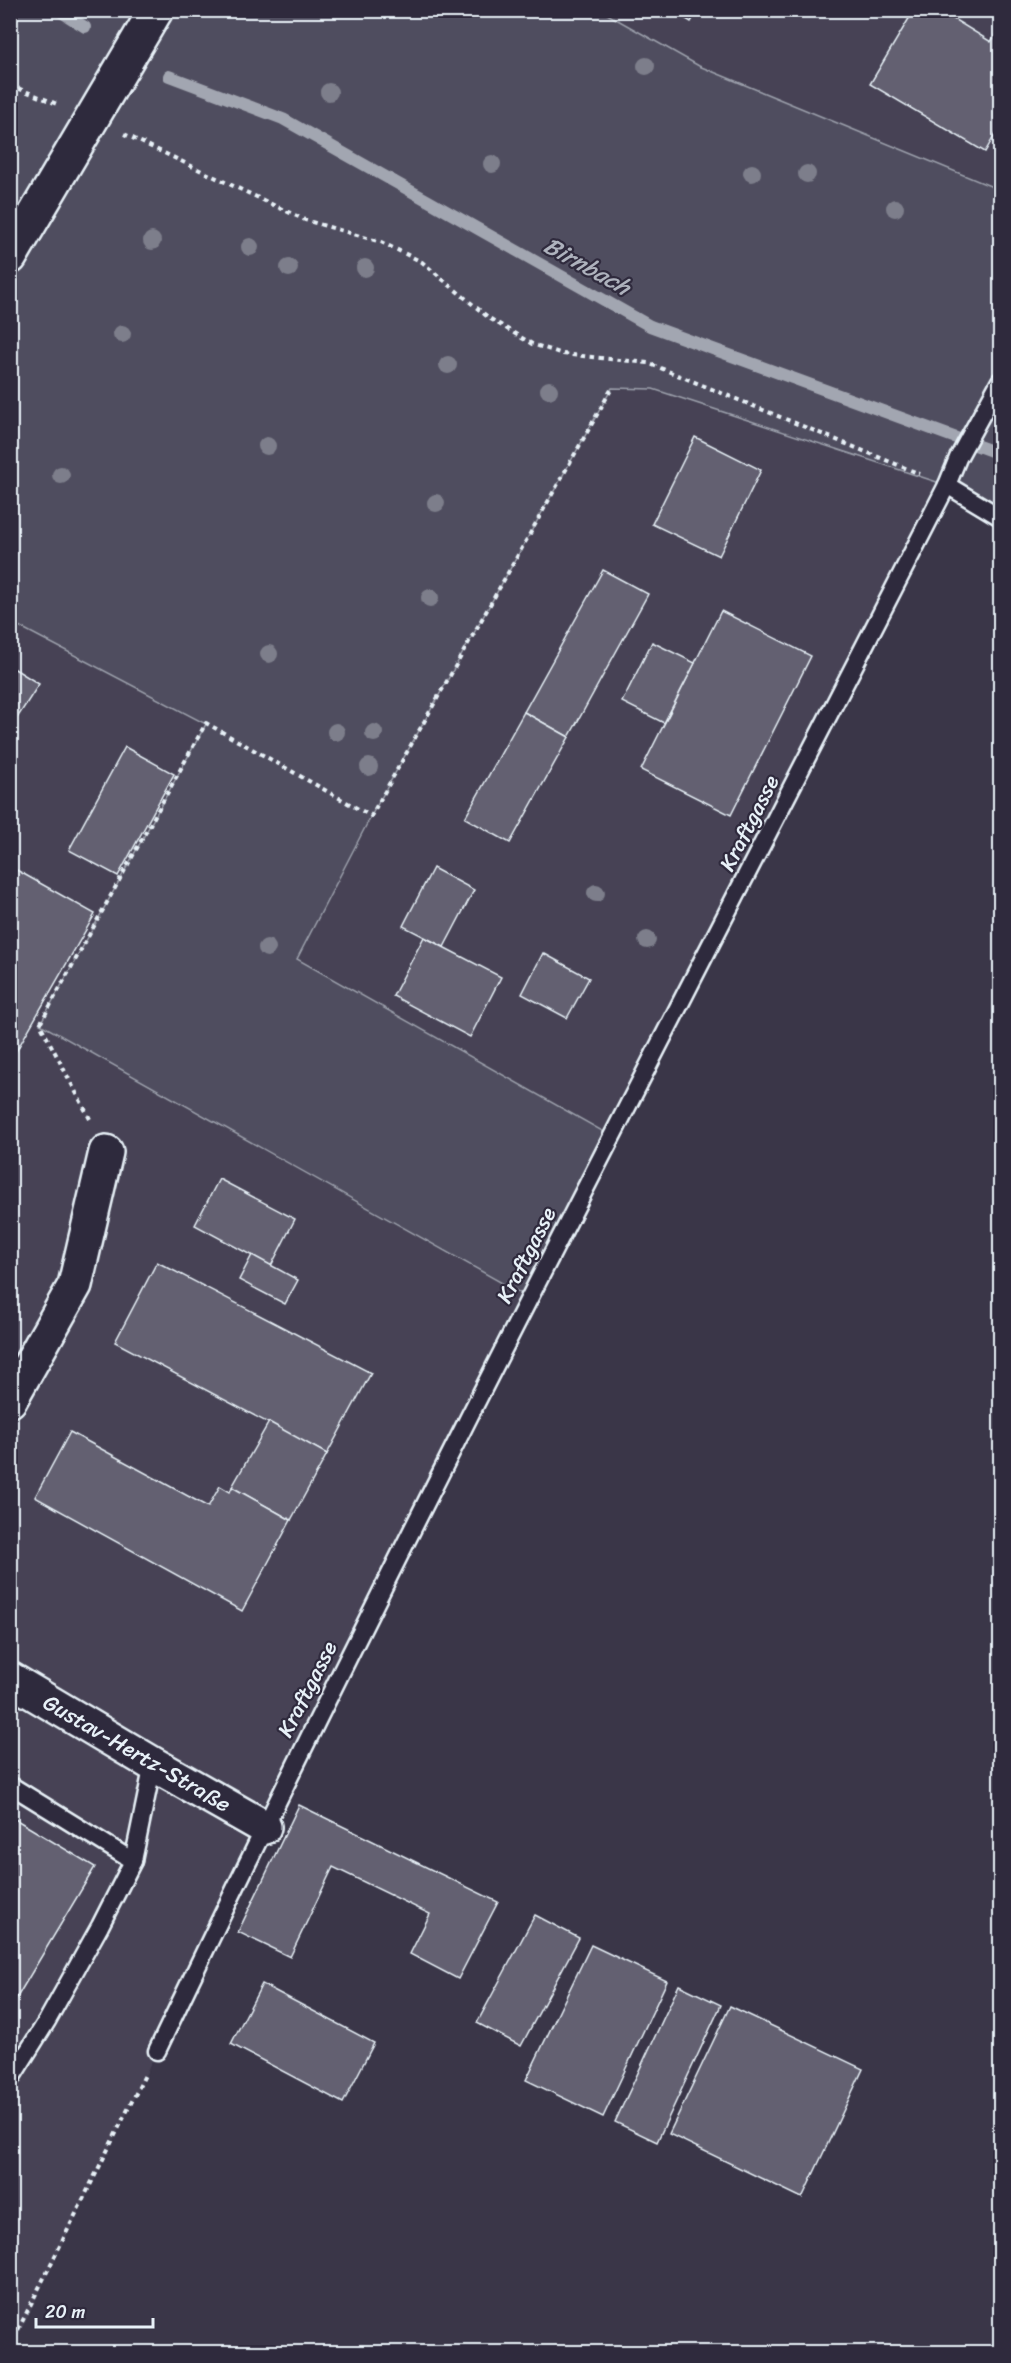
<svg xmlns="http://www.w3.org/2000/svg" width="1011" height="2363" viewBox="0 0 1011 2363" font-family="Sriracha,sans-serif">
	<rect width="100%" height="100%" fill="#3a3648"/>
	<filter id="ink" filterUnits="userSpaceOnUse"><feTurbulence type="fractalNoise" baseFrequency=".0167" numOctaves="2"/><feDisplacementMap in="SourceGraphic" scale="12" xChannelSelector="R" yChannelSelector="G"/><feConvolveMatrix kernelMatrix="1 2 1 2 8 2 1 2 1" color-interpolation-filters="sRGB"/></filter>
	<g filter="url(#ink)">
		<polygon fill="#464354" points="11,11 1000,11 1000,381 157,2051 11,2351"/>
		<polygon fill="#504e5f" stroke="#9ca0ac" stroke-width="1.5" points="10,11 602,11 699,66 1000,190 1000,517 946,485 653,389 612,388 371,816 297,959 613,1137 529,1298 40,1024 206,724 11,622"/>
		<g fill="none" stroke-linecap="round" stroke-linejoin="round">
			<g stroke="#a2a6b1" stroke-width="12">
				<polyline points="58,10 85,27"/>
				<polyline points="169,76 283,119 650,326 1000,454"/>
			</g>
		</g>
		<g fill="#636171" stroke="#e8f1f8" stroke-width="1.5">
			<polygon points="671,10 698,10 691,22"/>
			<polygon points="914,10 939,10 991,42 1000,27 1000,126 985,152 870,84"/>
			<polygon points="695,437 761,470 719,556 652,524"/>
			<polygon points="603,570 648,594 569,737 524,712"/>
			<polygon points="721,611 811,656 731,815 641,770"/>
			<polygon points="652,642 695,663 664,723 622,702"/>
			<polygon points="10,666 39,684 10,729"/>
			<polygon points="524,712 569,737 510,843 465,818"/>
			<polygon points="125,747 174,774 118,876 69,850"/>
			<polygon points="13,868 95,914 10,1062 10,873"/>
			<polygon points="433,868 474,890 444,947 403,926"/>
			<polygon points="424,937 501,977 470,1037 393,996"/>
			<polygon points="543,953 589,978 567,1018 522,994"/>
			<polygon points="219,1179 295,1219 271,1266 195,1225"/>
			<polygon points="252,1255 298,1280 285,1304 239,1280"/>
			<polygon points="157,1262 371,1373 327,1454 115,1342"/>
			<polygon points="269,1422 327,1454 291,1520 232,1487"/>
			<polygon points="70,1432 208,1507 220,1486 230,1492 232,1487 291,1520 242,1611 35,1497"/>
			<polygon points="299,1805 498,1902 458,1979 410,1954 430,1914 333,1867 290,1957 238,1932"/>
			<polygon points="10,1816 95,1867 10,2009"/>
			<polygon points="535,1915 579,1938 521,2046 477,2023"/>
			<polygon points="591,1945 667,1981 603,2117 526,2080"/>
			<polygon points="262,1984 374,2043 343,2103 231,2044"/>
			<polygon points="679,1985 721,2005 657,2142 615,2122"/>
			<polygon points="730,2006 863,2069 802,2198 669,2134"/>
		</g>
		<g fill="none" stroke-linecap="round" stroke-linejoin="round">
			<defs>
				<g id="lane">
					<polyline points="947,485 1000,517"/>
					<polyline points="10,1785 133,1861"/>
					<path d="M157,2051C408,1523 680,1006 947,485L958,458L1000,381"/>
					<polyline points="10,2080 47,2021 100,1926 133,1861 153,1764"/>
				</g>
				<g id="street">
					<polyline points="10,257 156,10"/>
					<polyline points="10,1400 75,1285 106,1152"/>
					<polyline points="10,1679 153,1764 264,1827"/>
				</g>
			</defs>
			<use href="#lane" stroke="#e8f1f8" stroke-width="21"/>
			<use href="#street" stroke="#e8f1f8" stroke-width="38"/>
			<g stroke="#e8f1f8" stroke-width="4" stroke-dasharray="4.5 4.5" stroke-linecap="butt">
				<polyline points="10,85 57,104"/>
				<polyline points="124,134 305,220 381,242 422,262 489,318 532,344 563,354 648,363 920,474"/>
				<polyline points="90,1119 40,1024 206,723 371,816 612,388"/>
				<polyline points="10,2346 145,2075"/>
			</g>
			<use href="#lane" stroke="#2f2a3d" stroke-width="16"/>
			<use href="#street" stroke="#2f2a3d" stroke-width="33"/>
		</g>
		<g fill="#7d7e8b">
			<circle cx="646" cy="66" r="9"/>
			<circle cx="329" cy="92" r="9"/>
			<circle cx="492" cy="164" r="9"/>
			<circle cx="752" cy="173" r="9"/>
			<circle cx="807" cy="174" r="9"/>
			<circle cx="895" cy="208" r="9"/>
			<circle cx="152" cy="241" r="9"/>
			<circle cx="250" cy="247" r="9"/>
			<circle cx="289" cy="268" r="9"/>
			<circle cx="365" cy="268" r="9"/>
			<circle cx="122" cy="334" r="9"/>
			<circle cx="448" cy="365" r="9"/>
			<circle cx="549" cy="390" r="9"/>
			<circle cx="267" cy="446" r="9"/>
			<circle cx="61" cy="475" r="9"/>
			<circle cx="436" cy="503" r="9"/>
			<circle cx="430" cy="598" r="9"/>
			<circle cx="269" cy="654" r="9"/>
			<circle cx="336" cy="732" r="9"/>
			<circle cx="374" cy="733" r="9"/>
			<circle cx="369" cy="767" r="9"/>
			<circle cx="596" cy="893" r="9"/>
			<circle cx="647" cy="940" r="9"/>
			<circle cx="267" cy="948" r="9"/>
		</g>
	</g>
	<g text-anchor="middle" dominant-baseline="central" stroke-width="4.5" stroke-linejoin="round" paint-order="stroke">
		<g font-size="22" fill="#e8f1f8" stroke="#2f2a3d">
			<text transform="translate(749 823) rotate(-63)">Kraftgasse</text>
			<text transform="translate(526 1255) rotate(-63)">Kraftgasse</text>
			<text transform="translate(307 1689) rotate(-63)">Kraftgasse</text>
			<text transform="translate(137 1753) rotate(30)">Gustav-Hertz-Straße</text>
		</g>
		<g font-size="24" font-style="italic" fill="#aeb2bd" stroke="#2f2a3d">
			<text transform="translate(587 266) rotate(29)">Birnbach</text>
		</g>
	</g>
	<rect width="1011" height="2363" fill="none" stroke="#2f2a3d" stroke-width="36"/>
	<rect x="18" y="18" width="975" height="2327" fill="none" stroke="#e8f1f8" stroke-width="2" filter="url(#ink)"/>
	<path d="M36 2318v9h117v-9" fill="none" stroke="#e8f1f8" stroke-width="3"/>
	<text x="45" y="2318" font-size="18" fill="#e8f1f8" stroke="#2f2a3d" stroke-width="4.5" paint-order="stroke">20 m</text>
</svg>
